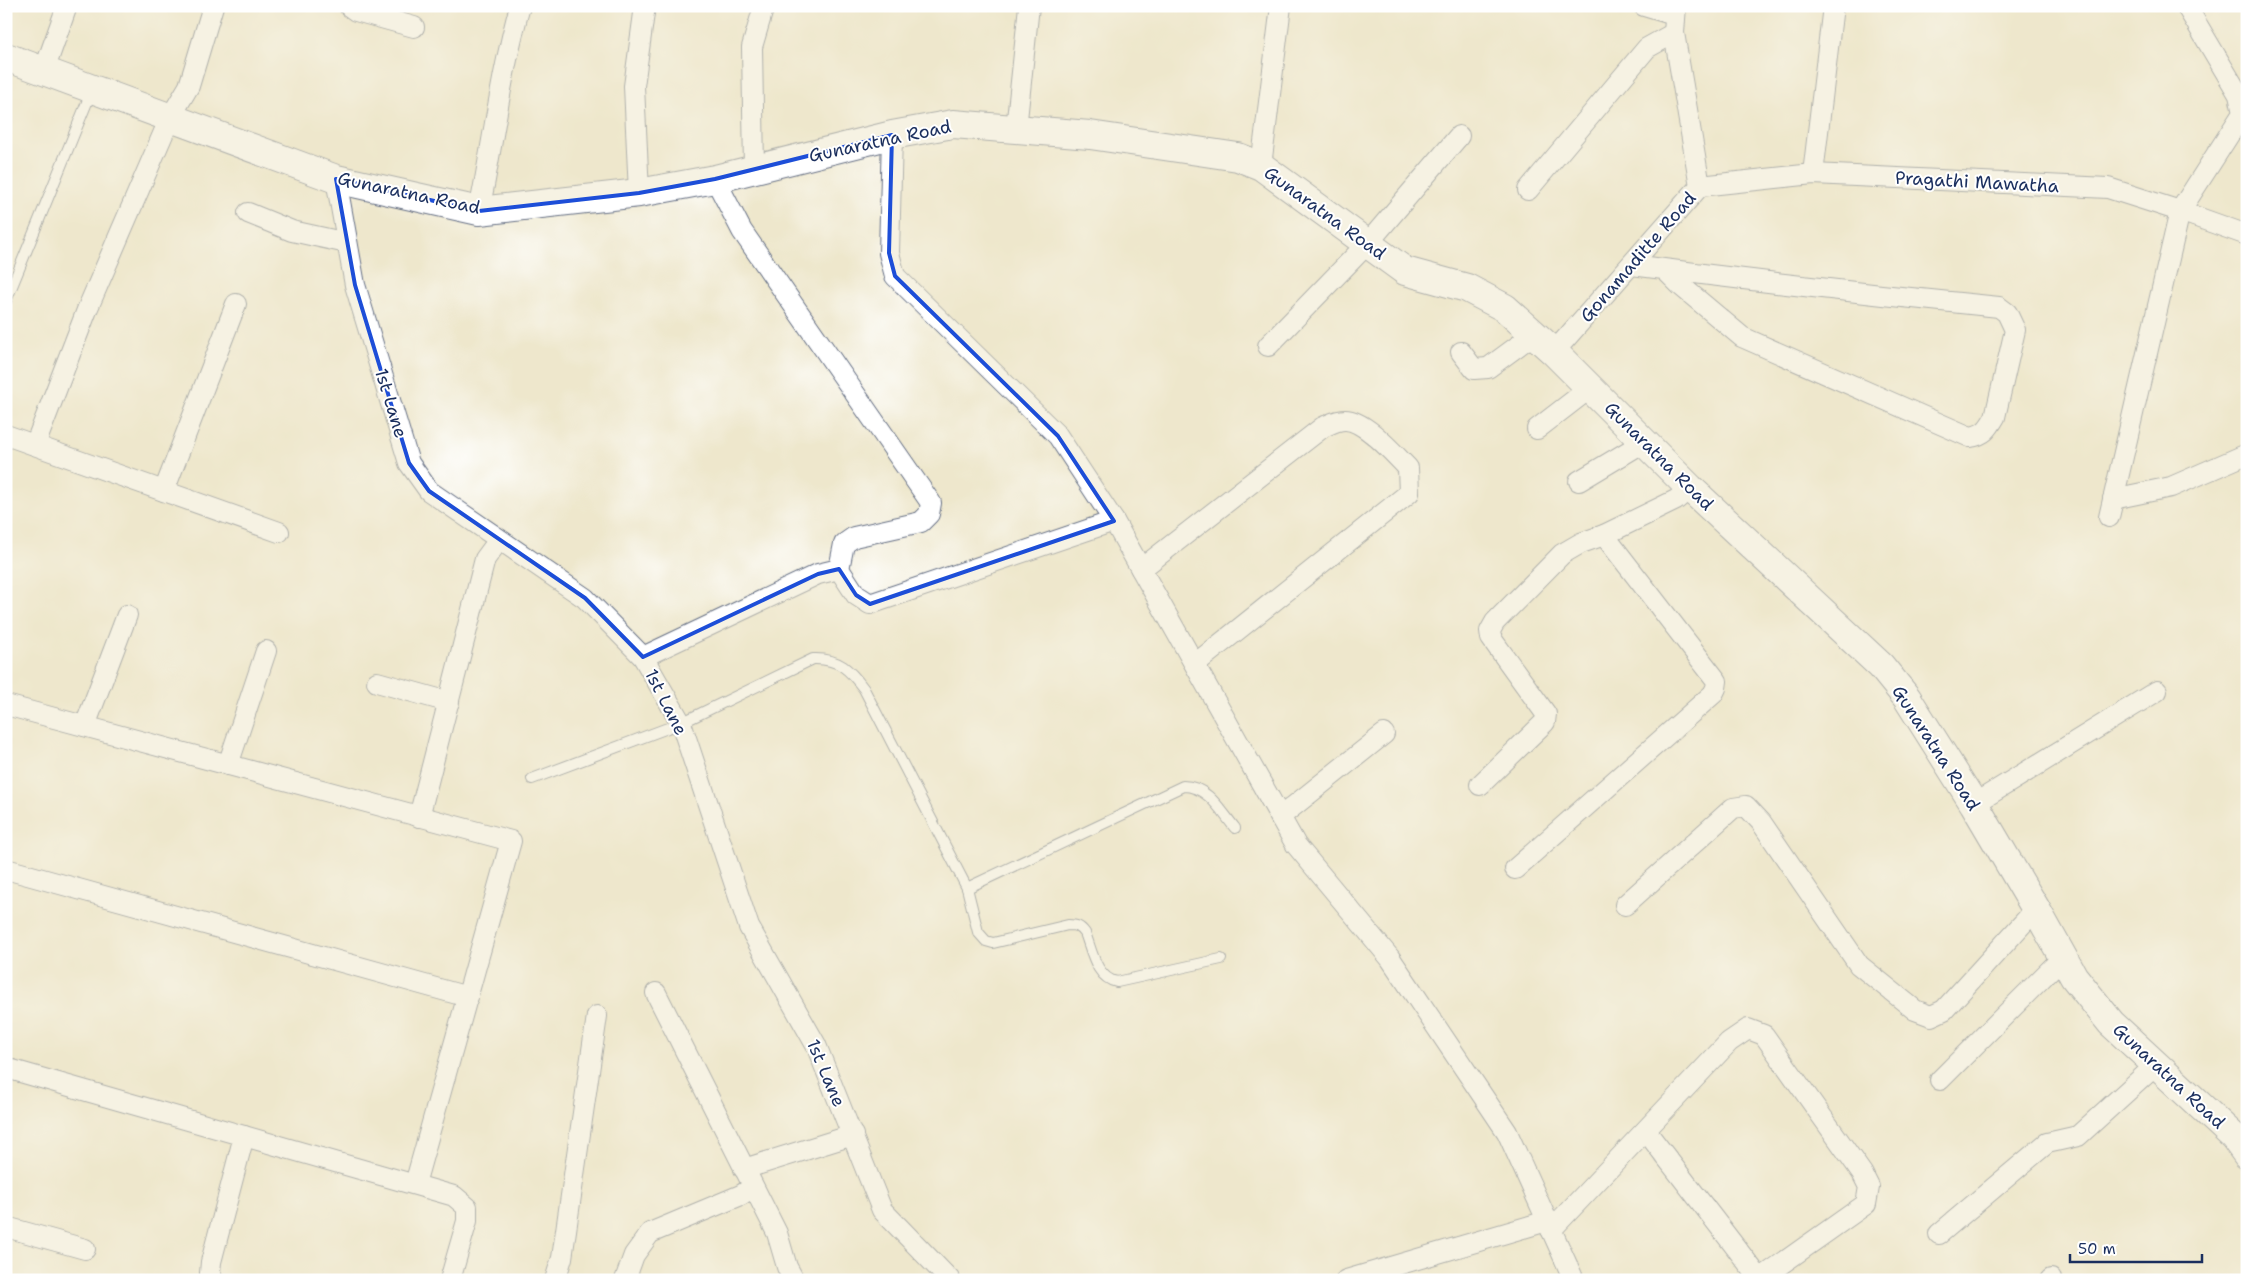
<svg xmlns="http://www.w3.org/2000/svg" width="2253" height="1286" viewBox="0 0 2253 1286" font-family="'Shantell Sans',sans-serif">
	<rect width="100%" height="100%" fill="#fff"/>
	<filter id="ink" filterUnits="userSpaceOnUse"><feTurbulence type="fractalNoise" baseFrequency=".02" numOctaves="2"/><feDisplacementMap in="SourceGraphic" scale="10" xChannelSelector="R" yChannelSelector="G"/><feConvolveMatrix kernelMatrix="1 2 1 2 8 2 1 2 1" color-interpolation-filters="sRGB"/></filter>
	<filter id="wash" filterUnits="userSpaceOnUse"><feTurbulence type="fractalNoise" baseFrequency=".0096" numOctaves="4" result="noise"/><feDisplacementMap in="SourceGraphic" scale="20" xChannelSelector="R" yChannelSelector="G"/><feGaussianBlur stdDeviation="1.12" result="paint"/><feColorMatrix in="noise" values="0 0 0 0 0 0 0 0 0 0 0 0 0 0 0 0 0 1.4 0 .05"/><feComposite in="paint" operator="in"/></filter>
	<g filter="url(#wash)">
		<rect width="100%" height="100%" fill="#eee7cc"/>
	</g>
	<g filter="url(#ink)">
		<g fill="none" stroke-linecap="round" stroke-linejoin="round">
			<defs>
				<g id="lane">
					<polyline points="6,301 92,90"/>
					<path d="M532,779L681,723L813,659C839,658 850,670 864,689L967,888L978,932L986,941L993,943L1068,925C1076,925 1080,926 1085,933C1092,951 1096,978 1117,982L1221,959"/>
					<path d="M967,888L1183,786C1208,786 1221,811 1235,828"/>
				</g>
				<g id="street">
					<polyline points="349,6 356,11 414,27"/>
					<polyline points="1644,6 1674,15"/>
					<polyline points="44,71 67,6"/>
					<polyline points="1016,129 1029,6"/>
					<polyline points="892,135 889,253 895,276 1058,436 1114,521 1296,845 1390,958 1507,1132 1574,1280"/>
					<polyline points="1261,166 1281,6"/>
					<polyline points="754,169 752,47 764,6"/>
					<polyline points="1813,174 1833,6"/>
					<polyline points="336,179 355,285 409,463 429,491 585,598 643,657 681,723 749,927 816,1045 882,1210 950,1280"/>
					<polyline points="715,179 742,231 931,503 929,514 921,522 854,537 844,544 839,569"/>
					<polyline points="1700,186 1813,174 2108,188 2180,211 2247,235"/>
					<polyline points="1528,190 1647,48 1674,33"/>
					<polyline points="639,193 634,86 645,6"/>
					<path d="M479,211C493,143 501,73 520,6"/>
					<polyline points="248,213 292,231 347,243"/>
					<path d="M1632,265C1754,281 1876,295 1999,307L2007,313L2015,330L1995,417C1988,429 1984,435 1970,437L1742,337L1680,285L1665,270"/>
					<polyline points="1268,346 1368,243 1459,136"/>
					<polyline points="1461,352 1474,369 1488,368 1534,334"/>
					<polyline points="1554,352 1700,186 1674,33 1676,6"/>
					<polyline points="1537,429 1590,388"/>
					<polyline points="6,435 279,532"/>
					<polyline points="35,445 87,310 170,118 189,86 213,6"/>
					<polyline points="1579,481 1644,442"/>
					<polyline points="164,491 236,304"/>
					<polyline points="2113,499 2171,487 2247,454"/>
					<polyline points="2109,517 2180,211 2243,113 2239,95 2188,9 2189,6"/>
					<path d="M1141,569L1323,427C1330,424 1337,420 1345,420C1365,420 1394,454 1408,468L1409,493L1195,664"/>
					<polyline points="643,657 818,574 839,569 856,595 870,604 1114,521"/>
					<polyline points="377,682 449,702"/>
					<polyline points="6,705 511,841 415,1184"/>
					<polyline points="85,726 127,615"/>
					<polyline points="228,765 266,651"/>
					<polyline points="1480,785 1545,722 1546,714 1491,638 1490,631 1495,622 1562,554 1581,543 1604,535 1676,500 1690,488"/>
					<polyline points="1974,804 2157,691"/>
					<polyline points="419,817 485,559 499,540"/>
					<polyline points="1280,817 1384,734"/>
					<polyline points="6,869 468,997"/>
					<polyline points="1515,869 1713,694 1716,688 1717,681 1604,535"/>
					<polyline points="1625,905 1733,808 1746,806 1761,822 1859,965 1915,1010 1931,1016 1944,1010 2036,909"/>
					<polyline points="656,993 777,1233 787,1267 794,1280"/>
					<polyline points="6,1068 454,1196 467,1207 467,1221 450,1280"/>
					<polyline points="1940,1080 2063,957"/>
					<polyline points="744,1169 853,1135"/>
					<polyline points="6,1227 85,1249"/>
					<polyline points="1551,1230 1729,1042 1748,1029 1764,1035 1862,1173 1869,1187 1866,1204 1760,1279 1646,1131"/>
					<polyline points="1939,1234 2047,1143 2078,1136 2156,1065"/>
					<polyline points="213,1280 210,1273 211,1262 244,1136"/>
					<polyline points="555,1280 562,1258 597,1016"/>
					<polyline points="625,1280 634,1255 650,1233 741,1195 753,1187"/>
					<polyline points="1346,1280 1547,1221"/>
					<polyline points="2050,1280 2051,1279"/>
				</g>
				<polyline id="secondary" points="6,57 336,179 479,211 639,193 715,179 892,135 953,124 1090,135 1238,157 1261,166 1405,271 1467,288 1505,308 1554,352 1690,488 1881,666 1907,698 1974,804 2036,909 2074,977 2111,1023 2234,1137 2247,1155"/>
			</defs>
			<use href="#lane" stroke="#656f84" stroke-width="12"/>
			<use href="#street" stroke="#656f84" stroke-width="22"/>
			<use href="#secondary" stroke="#656f84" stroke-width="30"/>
			<use href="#lane" stroke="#fff" stroke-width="10"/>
			<use href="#street" stroke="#fff" stroke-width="20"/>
			<use href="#secondary" stroke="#fff" stroke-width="28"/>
		</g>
	</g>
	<path d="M0 0H2253V1286H0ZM892,135L889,253L895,276L1058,436L1114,521L870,604L856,595L839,569L818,574L643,657L585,598L429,491L409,463L355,285L336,179L479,211L639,193L715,179Z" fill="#eee7cc" fill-opacity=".55" fill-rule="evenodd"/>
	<path fill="none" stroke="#1d4ed8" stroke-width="4" stroke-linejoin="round" d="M892,135L889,253L895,276L1058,436L1114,521L870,604L856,595L839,569L818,574L643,657L585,598L429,491L409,463L355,285L336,179L479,211L639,193L715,179Z"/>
	<g text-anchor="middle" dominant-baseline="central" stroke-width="4" stroke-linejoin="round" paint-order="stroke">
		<g font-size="18" fill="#1b2f5e" stroke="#fff">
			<text transform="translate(880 141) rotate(-12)">Gunaratna Road</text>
			<text transform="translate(1977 182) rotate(3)">Pragathi Mawatha</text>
			<text transform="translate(409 193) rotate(12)">Gunaratna Road</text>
			<text transform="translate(1325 213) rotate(36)">Gunaratna Road</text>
			<text transform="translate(1638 257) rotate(-49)">Gonamaditte Road</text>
			<text transform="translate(391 403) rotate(73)">1st Lane</text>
			<text transform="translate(1659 456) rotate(45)">Gunaratna Road</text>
			<text transform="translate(666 702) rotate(63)">1st Lane</text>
			<text transform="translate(1936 748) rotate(57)">Gunaratna Road</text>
			<text transform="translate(826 1073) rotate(67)">1st Lane</text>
			<text transform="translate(2169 1076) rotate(43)">Gunaratna Road</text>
		</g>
	</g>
	<rect width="2253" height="1286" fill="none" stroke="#fff" stroke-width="25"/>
	<path d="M2070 1254v8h132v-8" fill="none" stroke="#1b2f5e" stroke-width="2.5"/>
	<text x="2078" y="1254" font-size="15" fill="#1b2f5e" stroke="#ffffff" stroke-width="4" paint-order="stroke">50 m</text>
</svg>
